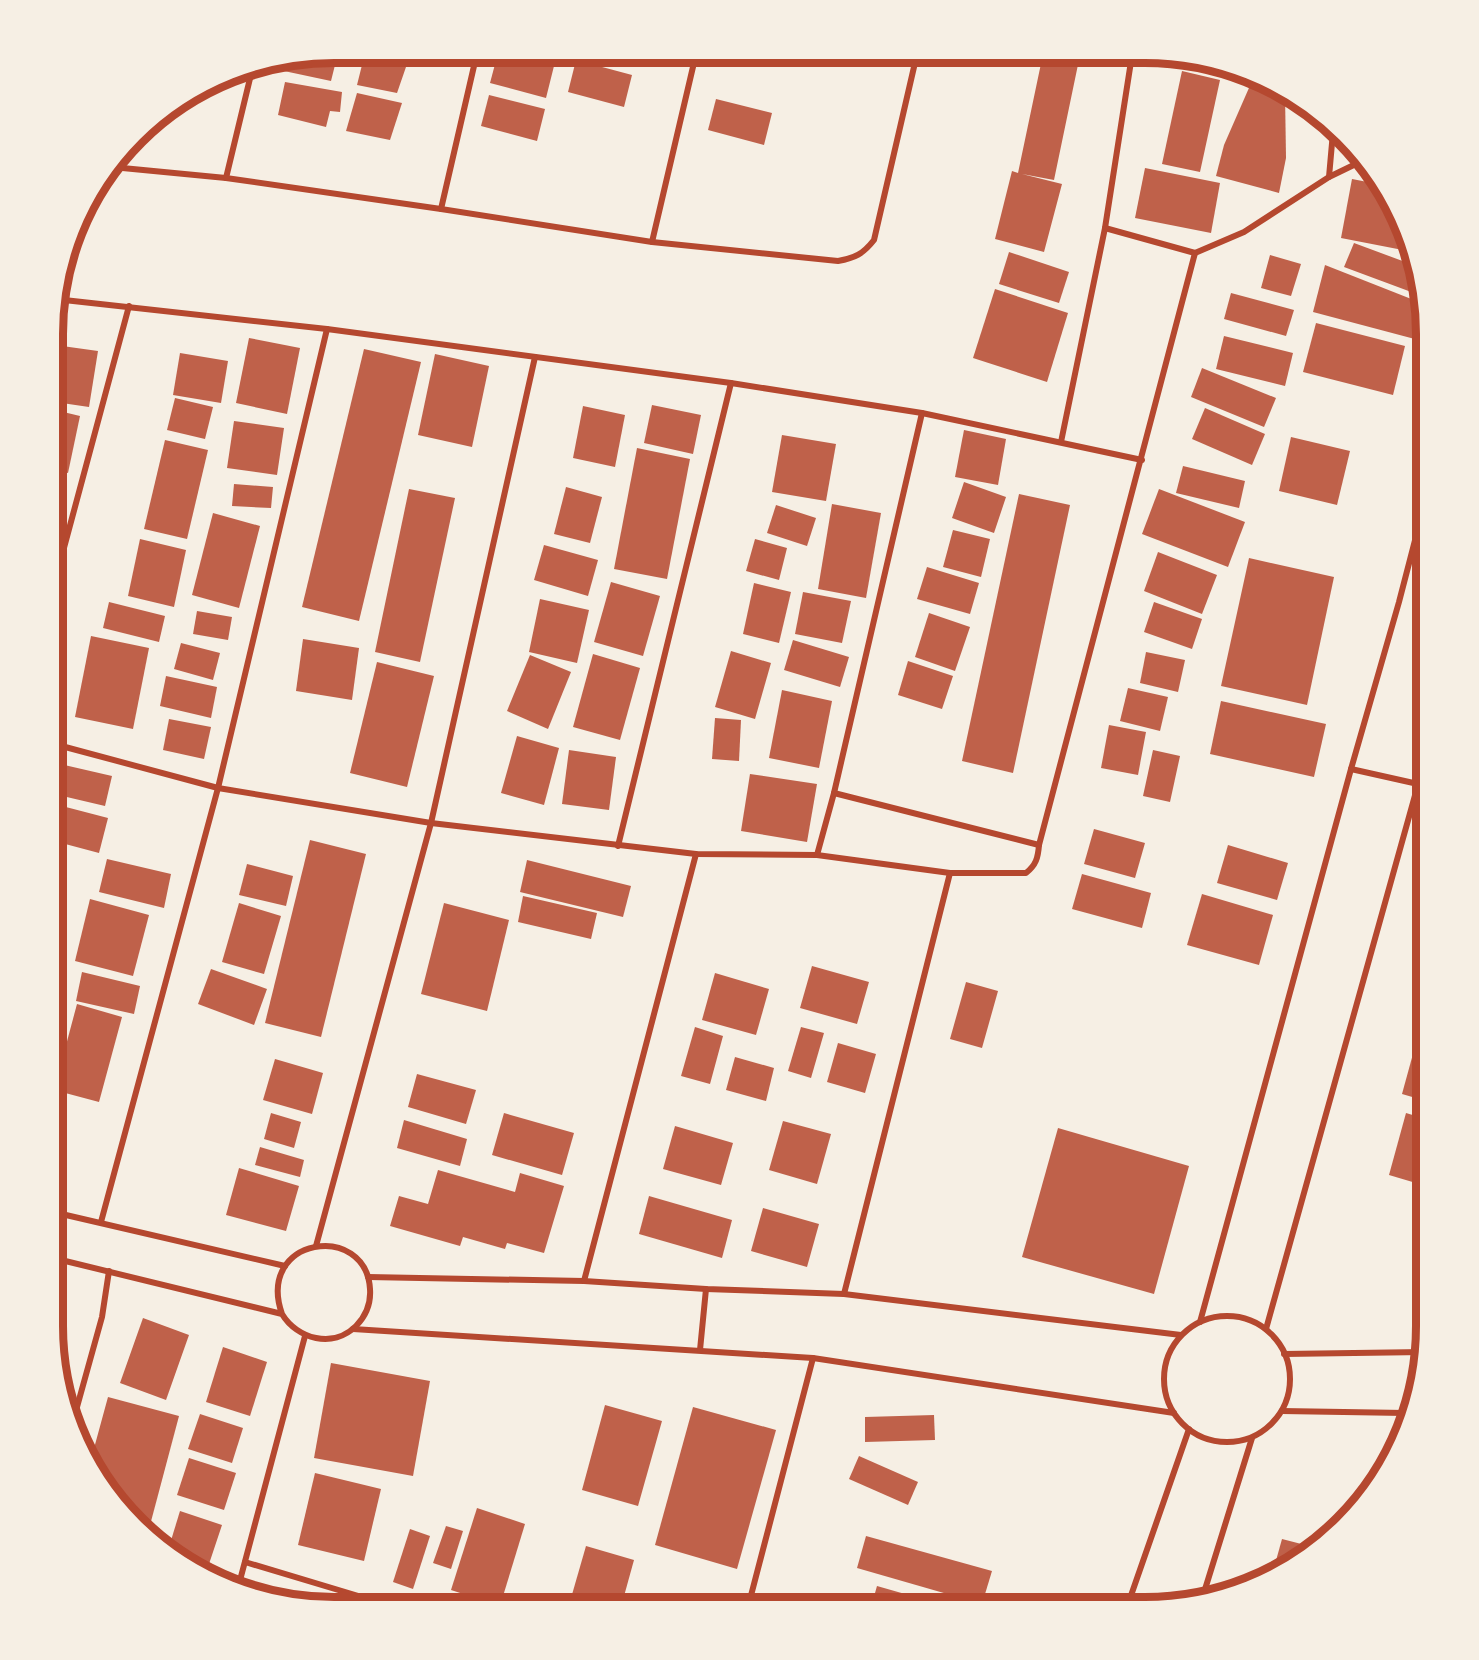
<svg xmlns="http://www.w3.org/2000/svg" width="1479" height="1660" viewBox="0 0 1479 1660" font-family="'Sofia Sans Condensed',sans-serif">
	<rect width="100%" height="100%" fill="#f6efe4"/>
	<g fill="#bf614a">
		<polygon points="338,53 331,81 284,71 287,60"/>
		<polygon points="365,53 406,67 397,93 357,85"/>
		<polygon points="498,53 554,66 546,98 490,83"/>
		<polygon points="1043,54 1080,55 1054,180 1022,174 1062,184 1044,252 995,239 1012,171 1018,173"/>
		<polygon points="576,60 632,75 624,107 568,92"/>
		<polygon points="1197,60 1216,68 1215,72 1195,67"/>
		<polygon points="1182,71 1220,80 1200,172 1162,164"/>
		<polygon points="1252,81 1285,94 1286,158 1279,193 1216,176 1224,145"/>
		<polygon points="285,82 342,92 340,112 330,111 326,127 278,115"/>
		<polygon points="357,93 402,103 390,140 346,131"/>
		<polygon points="489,95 545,109 537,141 481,126"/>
		<polygon points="716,99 772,113 764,145 708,130"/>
		<polygon points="1145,168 1220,183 1211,233 1135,218"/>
		<polygon points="1352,179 1383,185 1412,244 1413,252 1341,238"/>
		<polygon points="1354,243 1416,266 1422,296 1344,267"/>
		<polygon points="1009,252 1069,272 1059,303 999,284"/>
		<polygon points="1270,255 1301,264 1291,296 1261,288"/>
		<polygon points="1325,265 1424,304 1426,316 1426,342 1313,312"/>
		<polygon points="995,289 1068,313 1047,382 973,358"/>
		<polygon points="1231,293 1294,310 1286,336 1224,319"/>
		<polygon points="1316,323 1405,346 1393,395 1303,372"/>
		<polygon points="1224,336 1293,353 1285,386 1216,369"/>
		<polygon points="249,338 300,348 287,414 236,403"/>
		<polygon points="55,345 98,351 89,407 55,402"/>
		<polygon points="364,349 421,362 359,621 302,607"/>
		<polygon points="180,353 228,361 221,403 173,395"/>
		<polygon points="435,354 489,366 472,447 418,435"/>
		<polygon points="1202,368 1276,398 1264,427 1191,397"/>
		<polygon points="175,398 213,407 205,439 167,430"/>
		<polygon points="652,405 701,415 693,454 644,443"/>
		<polygon points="583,406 625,415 615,467 573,458"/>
		<polygon points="1205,408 1265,434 1252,465 1192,439"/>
		<polygon points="55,410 80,416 68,473 55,470"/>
		<polygon points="234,421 284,428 277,475 227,468"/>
		<polygon points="964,430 1006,439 998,485 955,477"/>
		<polygon points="782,435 836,444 826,501 772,492"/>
		<polygon points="1291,437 1350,451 1337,505 1279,491"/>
		<polygon points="165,440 208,450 187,539 144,529"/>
		<polygon points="637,448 690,459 667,579 614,569"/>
		<polygon points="1183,466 1245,481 1239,508 1176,493"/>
		<polygon points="964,482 1006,497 994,533 952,518"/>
		<polygon points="234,484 273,487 271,508 232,506"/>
		<polygon points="566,487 602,497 590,543 554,534"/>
		<polygon points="409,489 455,498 420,662 375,652"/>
		<polygon points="1159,489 1245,522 1228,567 1142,534"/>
		<polygon points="1019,494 1070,505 1013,773 962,761"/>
		<polygon points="832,504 881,513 866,598 818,589"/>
		<polygon points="776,505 816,518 807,546 767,533"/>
		<polygon points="213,513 260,526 239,608 192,595"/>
		<polygon points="953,530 990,539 981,577 943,567"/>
		<polygon points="140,539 186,550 174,607 128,596"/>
		<polygon points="755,539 787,548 779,580 746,571"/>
		<polygon points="544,545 598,560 588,596 534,580"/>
		<polygon points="1158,552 1217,575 1202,614 1144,591"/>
		<polygon points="1249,558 1334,577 1307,705 1221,686"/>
		<polygon points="927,567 979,583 970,614 917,599"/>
		<polygon points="611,582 660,596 643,656 594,642"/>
		<polygon points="754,583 791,592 779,643 743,634"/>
		<polygon points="803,592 851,601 842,643 795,634"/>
		<polygon points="540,599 589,610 577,663 529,652"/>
		<polygon points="109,602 165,616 159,642 103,628"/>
		<polygon points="1154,602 1202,619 1192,649 1144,632"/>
		<polygon points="197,611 232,617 228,640 193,634"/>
		<polygon points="929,613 970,627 955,671 915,657"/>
		<polygon points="91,636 149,648 133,729 75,717"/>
		<polygon points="303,639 359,648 352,700 296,691"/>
		<polygon points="793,640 849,657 840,687 784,670"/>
		<polygon points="181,643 220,653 213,680 174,669"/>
		<polygon points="731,651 771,663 755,719 715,707"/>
		<polygon points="1146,652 1185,660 1178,692 1140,683"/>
		<polygon points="593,654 640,668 620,740 573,727"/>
		<polygon points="530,655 571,672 548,729 507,711"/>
		<polygon points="908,661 953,676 942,709 898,695"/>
		<polygon points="377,662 434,676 407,787 350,773"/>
		<polygon points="166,676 217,687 211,718 160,706"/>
		<polygon points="1128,688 1168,697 1160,731 1120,721"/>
		<polygon points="782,690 832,701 819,768 769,758"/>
		<polygon points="1221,701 1326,724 1314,777 1210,754"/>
		<polygon points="715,718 741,720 739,761 712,759"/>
		<polygon points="169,719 211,727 204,759 163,750"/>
		<polygon points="1109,725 1146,732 1138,775 1101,768"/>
		<polygon points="517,736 559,748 544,805 501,793"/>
		<polygon points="569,750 616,757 609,810 562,804"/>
		<polygon points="1153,750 1180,756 1170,802 1143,796"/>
		<polygon points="60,764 112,776 105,806 54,794"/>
		<polygon points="750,774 817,784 807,842 741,831"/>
		<polygon points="62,806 108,818 99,853 54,841"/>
		<polygon points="1094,829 1145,843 1135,878 1084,864"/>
		<polygon points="310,840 366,854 321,1037 265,1023"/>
		<polygon points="1228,845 1288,863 1277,900 1217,883"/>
		<polygon points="107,859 171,874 164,908 99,892"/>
		<polygon points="527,860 631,886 623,917 520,892"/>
		<polygon points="247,864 293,876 286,906 239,895"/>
		<polygon points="1082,874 1151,893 1142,928 1072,909"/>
		<polygon points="1202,894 1273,915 1259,965 1187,945"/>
		<polygon points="523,896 597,913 591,939 518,922"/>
		<polygon points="90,899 149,915 133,976 75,961"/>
		<polygon points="239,903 281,916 264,974 222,962"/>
		<polygon points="444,903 509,920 487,1011 421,994"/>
		<polygon points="812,966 869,982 857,1024 800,1008"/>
		<polygon points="211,969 267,989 254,1025 198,1004"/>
		<polygon points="82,972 140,986 134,1014 76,1001"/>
		<polygon points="715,973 769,989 756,1035 702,1020"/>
		<polygon points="966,982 998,991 982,1048 950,1039"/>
		<polygon points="77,1004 122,1017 99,1102 54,1090"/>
		<polygon points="695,1027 723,1036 710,1084 681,1076"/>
		<polygon points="801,1027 824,1033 811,1078 788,1071"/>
		<polygon points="1419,1032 1426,1033 1426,1101 1402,1094"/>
		<polygon points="838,1043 876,1054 865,1093 827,1082"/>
		<polygon points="735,1057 774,1068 766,1101 726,1090"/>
		<polygon points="275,1059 323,1073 312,1114 263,1100"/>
		<polygon points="417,1074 476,1090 466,1124 408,1107"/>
		<polygon points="271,1113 301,1122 294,1148 264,1139"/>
		<polygon points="504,1113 574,1133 562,1175 492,1155"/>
		<polygon points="1406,1113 1426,1119 1426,1186 1389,1175"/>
		<polygon points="404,1120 467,1139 460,1166 397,1148"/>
		<polygon points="783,1121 831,1134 817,1184 769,1170"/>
		<polygon points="675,1126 733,1143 721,1185 663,1169"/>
		<polygon points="1058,1128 1189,1166 1154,1294 1022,1257"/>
		<polygon points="260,1147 304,1160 300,1177 255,1165"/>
		<polygon points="239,1168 299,1186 286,1231 226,1215"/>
		<polygon points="438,1170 515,1192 520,1173 564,1186 544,1253 507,1243 505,1249 463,1237 460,1246 390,1226 399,1196 428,1204"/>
		<polygon points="649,1196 732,1220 722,1258 639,1234"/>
		<polygon points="763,1208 819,1224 807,1267 751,1251"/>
		<polygon points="53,1290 63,1291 59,1318 53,1317"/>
		<polygon points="143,1318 189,1335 166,1400 120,1383"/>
		<polygon points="53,1332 61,1333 57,1360 53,1344"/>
		<polygon points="223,1347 267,1362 250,1416 206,1402"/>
		<polygon points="331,1363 430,1381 413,1476 314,1458"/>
		<polygon points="108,1397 179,1416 149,1529 100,1482 90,1463"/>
		<polygon points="605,1405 662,1421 638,1506 582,1490"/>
		<polygon points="693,1407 776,1430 737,1569 655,1545"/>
		<polygon points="200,1414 243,1428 232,1463 188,1449"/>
		<polygon points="934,1415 935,1440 865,1442 865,1417"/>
		<polygon points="859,1456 918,1482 908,1505 849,1479"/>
		<polygon points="189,1458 236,1473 224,1510 177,1495"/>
		<polygon points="315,1473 381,1489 364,1561 298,1545"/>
		<polygon points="477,1508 525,1524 500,1606 451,1590"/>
		<polygon points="180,1511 222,1525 207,1570 186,1563 169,1547"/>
		<polygon points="446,1526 463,1531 451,1569 433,1563"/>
		<polygon points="410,1529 430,1536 413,1589 393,1582"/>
		<polygon points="866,1536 992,1571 982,1604 857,1568"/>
		<polygon points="1282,1539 1313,1547 1301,1560 1272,1575"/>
		<polygon points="586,1546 634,1560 621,1607 576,1607 569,1605"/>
		<polygon points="877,1586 947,1606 947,1607 871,1607"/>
	</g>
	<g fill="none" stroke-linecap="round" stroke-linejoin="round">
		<g stroke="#b5482f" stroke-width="6">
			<path d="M112,167L226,178L441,209L652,242L838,261C855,258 863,254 874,240L917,54"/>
			<polyline points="1329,177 1362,161"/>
			<polyline points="226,178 253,66"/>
			<polyline points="441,209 477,53"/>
			<polyline points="1105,228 1195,253 1244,232 1329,177 1333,132"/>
			<polyline points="652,242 696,54"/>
			<polyline points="55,299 327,329 731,383 922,413 1142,460"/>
			<polyline points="1061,442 1105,228 1132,55"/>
			<polyline points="54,585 129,306"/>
			<path d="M54,744L218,788L431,823L696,854L817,855L950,873H1026C1036,865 1038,858 1039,845L1195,253"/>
			<polyline points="1351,769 1418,784"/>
			<polyline points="834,793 1039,845"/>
			<polyline points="618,846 731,383"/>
			<polyline points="817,855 834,793 922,413"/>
			<polyline points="53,1212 285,1266"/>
			<polyline points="101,1222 218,788 327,329"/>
			<polyline points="316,1246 431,823 535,357"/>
			<path d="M53,1258L282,1314C297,1339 333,1349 356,1326C366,1316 371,1303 370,1289C366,1221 255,1237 282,1314"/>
			<polyline points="368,1277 584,1281 706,1289 844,1294 1181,1335"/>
			<polyline points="584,1281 696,854"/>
			<polyline points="844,1294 950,873"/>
			<circle cx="1227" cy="1379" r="63"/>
			<polyline points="1200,1322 1351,769 1399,602 1426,498"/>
			<polyline points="353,1329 813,1358 1174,1413"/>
			<polyline points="1266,1329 1426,756"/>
			<polyline points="700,1350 706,1289"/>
			<polyline points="1284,1354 1424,1352"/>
			<polyline points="1282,1411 1405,1413"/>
			<polyline points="72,1425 102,1317 109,1271"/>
			<polyline points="245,1562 395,1607"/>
			<polyline points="239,1584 305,1336"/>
			<polyline points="1202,1599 1252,1438"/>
			<polyline points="748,1607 813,1358"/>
			<polyline points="1127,1607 1189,1429"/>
		</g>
	</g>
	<path d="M0 0H1479V1660H0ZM334 63H1145A271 271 0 0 1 1416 334V1326A271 271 0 0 1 1145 1597H334A271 271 0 0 1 63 1326V334A271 271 0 0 1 334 63Z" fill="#f6efe4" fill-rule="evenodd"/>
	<path fill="none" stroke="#b5482f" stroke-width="8" d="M334 63H1145A271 271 0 0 1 1416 334V1326A271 271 0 0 1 1145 1597H334A271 271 0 0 1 63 1326V334A271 271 0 0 1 334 63Z"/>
</svg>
